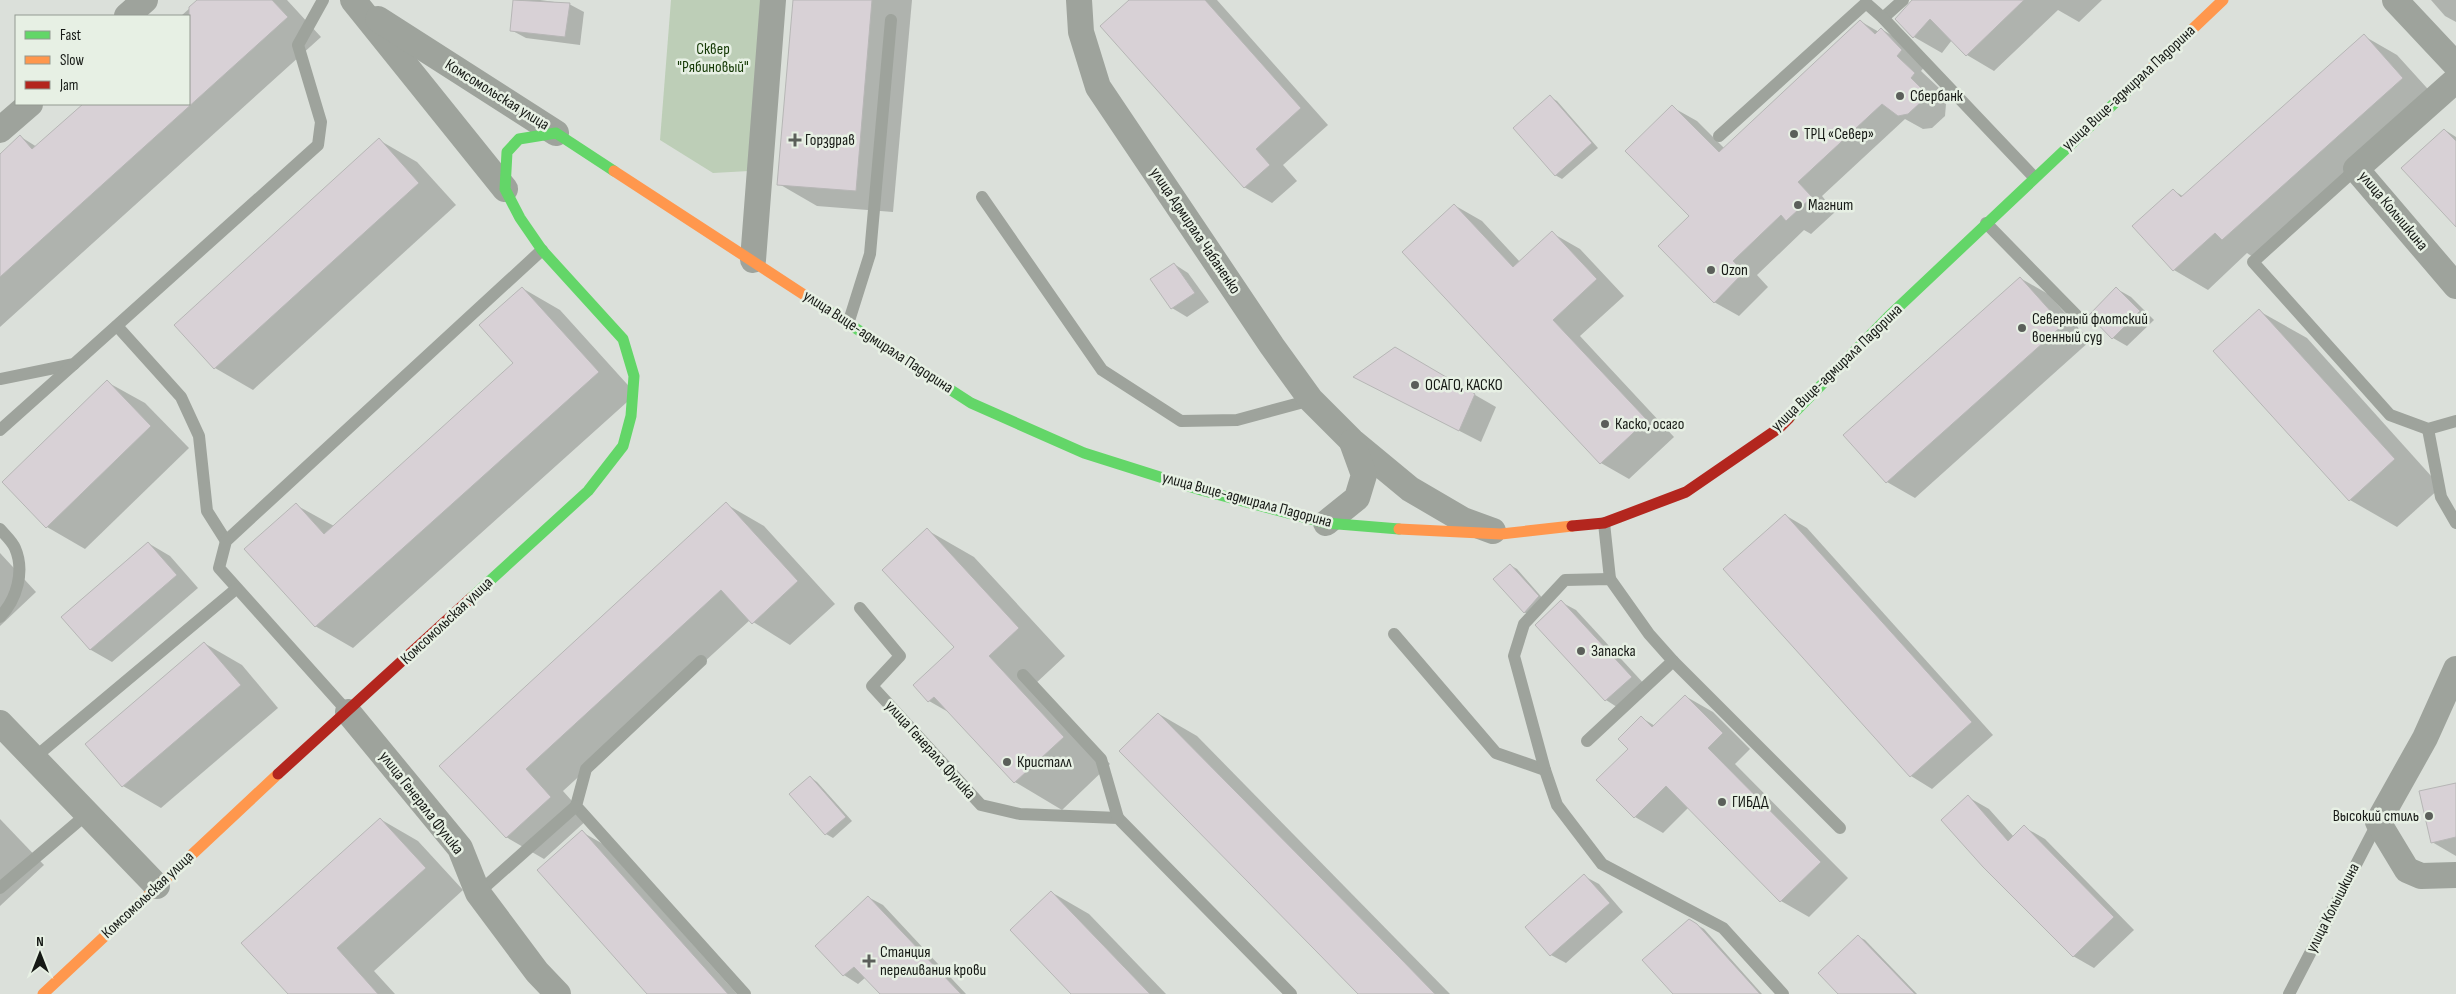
<svg xmlns="http://www.w3.org/2000/svg" width="2456" height="994" viewBox="0 0 2456 994" font-family="'Sofia Sans Condensed',sans-serif">
	<rect width="100%" height="100%" fill="#dbe0da"/>
	<polygon fill="#bdceb7" points="671,0 764,0 749,171 713,173 660,140"/>
	<g fill="#0003">
		<polygon points="199,0 287,0 321,37 0,327 0,156 21,137 37,147 84,104 189,104 189,16 181,16"/>
		<polygon points="515,0 540,0 569,4 584,12 580,45 526,38 511,30"/>
		<polygon points="794,0 912,0 893,212 817,206 779,184"/>
		<polygon points="1130,0 1217,0 1328,125 1283,165 1297,181 1272,203 1244,187"/>
		<polygon points="1916,0 2102,0 2079,22 2058,10 1994,71 1967,55 1952,40 1942,53 1914,37"/>
		<polygon points="2431,0 2456,0 2456,22 2445,16"/>
		<polygon points="1860,21 1879,32 1881,29 1905,43 1926,65 1921,71 1939,88 1934,93 1946,104 1945,116 1932,128 1923,129 1905,119 1822,196 1835,212 1811,234 1804,230 1757,275 1768,287 1739,316 1714,302 1691,216 1672,107 1697,121 1724,148"/>
		<polygon points="2364,36 2397,55 2436,98 2256,259 2247,253 2208,290 2174,270 2134,226 2173,190 2184,197"/>
		<polygon points="1550,97 1557,101 1598,148 1562,179 1555,175"/>
		<polygon points="2445,130 2456,137 2456,226"/>
		<polygon points="379,140 417,162 456,205 253,390 215,368"/>
		<polygon points="1454,205 1482,221 1520,262 1552,233 1580,249 1624,296 1580,336 1674,437 1629,479 1601,463"/>
		<polygon points="1174,264 1188,273 1209,302 1187,317 1172,308 1152,279"/>
		<polygon points="2020,278 2048,294 2090,341 1915,498 1887,482"/>
		<polygon points="522,288 560,310 636,394 353,648 315,626 296,505 334,526 515,363"/>
		<polygon points="2117,289 2131,297 2154,320 2127,346 2113,338"/>
		<polygon points="2259,311 2307,338 2441,487 2397,527 2350,500"/>
		<polygon points="1395,349 1496,407 1481,442 1376,388"/>
		<polygon points="107,382 145,403 189,448 85,549 47,527 3,482"/>
		<polygon points="726,504 764,526 835,604 790,645 750,620 563,791 588,819 544,859 506,837 441,766"/>
		<polygon points="1785,515 1807,528 1993,735 1932,789 1911,776 1725,569"/>
		<polygon points="927,530 974,557 1065,656 1035,684 1110,764 1062,810 1015,782 950,713 929,701 915,685 956,647"/>
		<polygon points="148,543 170,556 198,588 112,662 91,650 63,617"/>
		<polygon points="0,553 36,592 0,626"/>
		<polygon points="1510,565 1517,569 1545,601 1531,616 1524,612"/>
		<polygon points="1561,602 1576,610 1646,686 1620,709 1606,700 1536,625"/>
		<polygon points="204,643 242,665 278,708 161,808 123,786 87,744"/>
		<polygon points="1685,696 1713,712 1750,749 1735,764 1848,878 1809,917 1781,901 1689,807 1663,833 1635,817 1630,749 1642,718 1655,726"/>
		<polygon points="1159,714 1197,736 1450,994 1360,994"/>
		<polygon points="810,777 817,782 852,821 833,838 826,834"/>
		<polygon points="2456,784 2456,856 2432,842"/>
		<polygon points="1968,797 1989,809 2014,837 2024,827 2045,839 2134,930 2094,968 2073,956"/>
		<polygon points="0,819 44,865 0,906"/>
		<polygon points="380,819 418,841 463,890 374,971 395,994 289,994"/>
		<polygon points="582,832 603,844 737,994 649,994"/>
		<polygon points="1584,876 1599,884 1623,912 1566,963 1551,955"/>
		<polygon points="1051,892 1089,914 1166,994 1073,994"/>
		<polygon points="868,897 883,905 966,994 882,994 866,977 858,984 844,975 816,946"/>
		<polygon points="1689,920 1704,929 1762,994 1674,994"/>
		<polygon points="1858,936 1865,940 1917,994 1839,994"/>
	</g>
	<g fill="#d8d1d6" stroke="#b6b6b5">
		<polygon points="197,0 272,0 288,17 0,277 0,154 20,135 32,149 83,104 189,104 189,7"/>
		<polygon points="513,0 570,3 565,37 510,31"/>
		<polygon points="793,0 872,0 856,191 777,185"/>
		<polygon points="1129,0 1205,0 1301,108 1256,149 1270,165 1244,188 1100,26"/>
		<polygon points="1912,0 2024,0 1966,56 1930,19 1913,38 1895,19"/>
		<polygon points="1860,20 1875,34 1881,28 1902,50 1897,56 1915,73 1911,78 1922,89 1921,102 1908,114 1898,116 1882,104 1798,182 1812,197 1786,221 1781,215 1733,261 1744,272 1714,303 1658,246 1689,216 1625,151 1672,105 1719,152"/>
		<polygon points="2364,34 2403,78 2222,240 2215,233 2173,271 2132,226 2173,189 2181,197"/>
		<polygon points="1550,95 1592,143 1555,176 1513,128"/>
		<polygon points="2444,129 2456,141 2456,227 2401,168"/>
		<polygon points="379,138 419,183 214,369 174,325"/>
		<polygon points="1454,204 1513,267 1552,231 1597,279 1553,320 1647,420 1600,464 1402,252"/>
		<polygon points="1174,263 1195,293 1171,309 1150,279"/>
		<polygon points="2020,277 2063,325 1886,483 1843,435"/>
		<polygon points="522,287 599,372 315,627 244,549 296,503 324,534 513,363 479,325"/>
		<polygon points="2116,287 2140,311 2112,339 2089,315"/>
		<polygon points="2259,309 2395,459 2349,501 2213,351"/>
		<polygon points="1395,347 1475,394 1459,431 1353,377"/>
		<polygon points="107,380 151,426 46,528 2,482"/>
		<polygon points="726,502 798,581 752,624 721,590 526,769 551,797 506,838 439,766"/>
		<polygon points="1785,514 1972,722 1910,777 1723,569"/>
		<polygon points="927,528 1019,628 989,656 1064,737 1014,783 934,697 928,702 913,685 954,647 882,570"/>
		<polygon points="148,542 177,575 90,650 61,617"/>
		<polygon points="1510,564 1539,596 1524,613 1493,579"/>
		<polygon points="1561,600 1632,677 1605,701 1535,625"/>
		<polygon points="204,642 241,685 122,787 85,744"/>
		<polygon points="1685,695 1723,733 1708,748 1821,862 1780,902 1666,786 1634,818 1596,780 1628,749 1618,739 1641,716 1652,727"/>
		<polygon points="1158,713 1400,958 1435,994 1358,994 1315,950 1119,751"/>
		<polygon points="810,776 846,817 825,835 789,794"/>
		<polygon points="2456,783 2456,837 2431,843 2419,791"/>
		<polygon points="1968,795 2008,841 2024,825 2114,917 2073,957 1983,867 1941,820"/>
		<polygon points="380,818 426,868 337,948 378,994 288,994 241,943"/>
		<polygon points="582,830 654,911 728,994 647,994 537,870"/>
		<polygon points="1584,874 1610,903 1550,956 1525,927"/>
		<polygon points="1051,891 1150,994 1071,994 1010,930"/>
		<polygon points="868,896 961,994 880,994 854,967 843,976 815,946"/>
		<polygon points="1689,919 1697,924 1760,994 1673,994 1642,960"/>
		<polygon points="1858,935 1915,994 1838,994 1818,973"/>
	</g>
	<g fill="none" stroke-linecap="round" stroke-linejoin="round">
		<g stroke="#9ea39c" stroke-width="12">
			<polyline points="1883,18 1903,0"/>
			<polyline points="1719,136 1866,3 1883,18 2034,177"/>
			<polyline points="2356,169 2253,262 2390,415 2428,429 2456,421"/>
			<polyline points="982,197 1102,370 1181,421 1237,420 1311,400"/>
			<polyline points="1986,223 2081,320"/>
			<polyline points="848,324 870,254 891,20"/>
			<polyline points="117,326 181,397 199,436 207,511 226,541"/>
			<polyline points="0,379 74,364 318,145 321,122 298,45 323,0"/>
			<polyline points="2428,429 2441,497 2456,523"/>
			<polyline points="0,430 74,364"/>
			<polyline points="1604,523 1610,579"/>
			<path d="M0,529C5,535 12,541 15,548C25,571 17,599 0,617"/>
			<polyline points="860,608 900,656 872,686 981,805 1020,814 1118,818 1291,994"/>
			<polyline points="1394,634 1496,753 1545,770"/>
			<polyline points="701,661 586,769 576,806 745,994"/>
			<polyline points="1673,661 1649,634 1610,579 1565,580 1524,624 1514,656 1545,770 1557,805 1602,864 1723,928 1783,994"/>
			<polyline points="1023,675 1101,759 1118,818"/>
			<polyline points="348,712 219,568 226,541 542,250"/>
			<polyline points="1587,741 1673,661 1840,828"/>
			<polyline points="34,758 236,589"/>
			<polyline points="0,888 87,814"/>
			<polyline points="478,893 576,806"/>
			<polyline points="2289,994 2378,822"/>
		</g>
		<g stroke="#9ea39c" stroke-width="26">
			<polyline points="353,0 505,189"/>
			<polyline points="1079,0 1081,32 1098,87 1272,346 1311,400 1352,441 1410,489 1463,520 1493,531"/>
			<polyline points="2395,0 2456,65"/>
			<polyline points="127,16 145,0"/>
			<polyline points="378,19 556,133"/>
			<polyline points="2456,80 2356,169 2456,286"/>
			<polyline points="0,130 30,104"/>
			<polyline points="753,260 773,0"/>
			<polyline points="1326,523 1357,498 1364,475 1352,442"/>
			<polyline points="2456,669 2425,738 2378,822 2407,870 2421,876 2456,875"/>
			<polyline points="348,712 460,848 478,893 537,972 558,994"/>
			<polyline points="0,723 157,886"/>
		</g>
		<g stroke="#63d668" stroke-width="11">
			<polyline points="812,300 971,403 1084,453 1201,490 1326,523 1399,529"/>
			<polyline points="1789,418 1888,317 2139,80"/>
			<polyline points="471,598 588,491 623,446 631,416 634,376 623,339 542,250 520,218 505,189 507,152 519,139 556,133 614,171"/>
		</g>
		<g stroke="#ff974d" stroke-width="11">
			<polyline points="2139,80 2223,0"/>
			<polyline points="614,171 812,300"/>
			<polyline points="1399,529 1501,534 1572,526"/>
			<polyline points="43,994 278,774"/>
		</g>
		<g stroke="#b3261e" stroke-width="11">
			<polyline points="1572,526 1604,523 1686,492 1779,428 1789,418"/>
			<polyline points="278,774 471,598"/>
		</g>
	</g>
	<g fill="#5b5f5a" stroke="#e7f0e4" stroke-width="2">
		<circle cx="1900" cy="96" r="5"/>
		<circle cx="1794" cy="134" r="5"/>
		<path d="M792.5 132.5h5v5h5v5h-5v5h-5v-5h-5v-5h5z"/>
		<circle cx="1798" cy="205" r="5"/>
		<circle cx="1711" cy="270" r="5"/>
		<circle cx="2022" cy="328" r="5"/>
		<circle cx="1415" cy="385" r="5"/>
		<circle cx="1605" cy="424" r="5"/>
		<circle cx="1581" cy="651" r="5"/>
		<circle cx="1007" cy="762" r="5"/>
		<circle cx="1722" cy="802" r="5"/>
		<circle cx="2429" cy="816" r="5"/>
		<path d="M866.5 953.5h5v5h5v5h-5v5h-5v-5h-5v-5h5z"/>
	</g>
	<g text-anchor="middle" dominant-baseline="central" stroke-width="5" stroke-linejoin="round" paint-order="stroke">
		<g font-size="16" fill="#163a06" stroke="#e7f0e4">
			<text x="713" y="49">Сквер<tspan x="713" dy="18">"Рябиновый"</tspan></text>
		</g>
		<g font-size="16" fill="#161915" stroke="#e7f0e4">
			<text transform="translate(2129 88) rotate(-43)">улица Вице-адмирала Падорина</text>
			<text transform="translate(497 95) rotate(32)">Комсомольская улица</text>
			<text transform="translate(2393 211) rotate(50)">улица Колышкина</text>
			<text transform="translate(1195 231) rotate(56)">улица Адмирала Чабаненко</text>
			<text transform="translate(878 342) rotate(33)">улица Вице-адмирала Падорина</text>
			<text transform="translate(1837 368) rotate(-44)">улица Вице-адмирала Падорина</text>
			<text transform="translate(1247 500) rotate(15)">улица Вице-адмирала Падорина</text>
			<text transform="translate(447 621) rotate(-43)">Комсомольская улица</text>
			<text transform="translate(930 750) rotate(48)">улица Генерала Фулика</text>
			<text transform="translate(421 803) rotate(52)">улица Генерала Фулика</text>
			<text transform="translate(148 895) rotate(-43)">Комсомольская улица</text>
			<text transform="translate(2333 908) rotate(-63)">улица Колышкина</text>
		</g>
		<g font-size="16" fill="#161915" stroke="#e7f0e4" text-anchor="start">
			<text x="1910" y="96">Сбербанк</text>
			<text x="1804" y="134">ТРЦ «Север»</text>
			<text x="805" y="140">Горздрав</text>
			<text x="1808" y="205">Магнит</text>
			<text x="1721" y="270">Ozon</text>
			<text x="2032" y="319">Северный флотский<tspan x="2032" dy="18">военный суд</tspan></text>
			<text x="1425" y="385">ОСАГО, КАСКО</text>
			<text x="1615" y="424">Каско, осаго</text>
			<text x="1591" y="651">Запаска</text>
			<text x="1017" y="762">Кристалл</text>
			<text x="1732" y="802">ГИБДД</text>
			<text x="2419" y="816" text-anchor="end">Высокий стиль</text>
			<text x="880" y="952">Станция<tspan x="880" dy="18">переливания крови</tspan></text>
		</g>
	</g>
	<rect x="15" y="15" width="175" height="90" fill="#e7f0e4" stroke="#939a91"/>
	<rect x="25" y="31" width="25" height="8" fill="#63d668" stroke="#939a91"/>
	<text x="60" y="40" font-size="15" fill="#161915">Fast</text>
	<rect x="25" y="56" width="25" height="8" fill="#ff974d" stroke="#939a91"/>
	<text x="60" y="65" font-size="15" fill="#161915">Slow</text>
	<rect x="25" y="81" width="25" height="8" fill="#b3261e" stroke="#939a91"/>
	<text x="60" y="90" font-size="15" fill="#161915">Jam</text>
	<g transform="translate(40 954)" stroke="#e7f0e4" stroke-width="4" paint-order="stroke">
	<path d="M0-4L9 19L0 12L-9 19Z" fill="#161915"/>
	<text y="-8" font-size="14" font-weight="bold" text-anchor="middle" fill="#161915">N</text>
	</g>
</svg>
